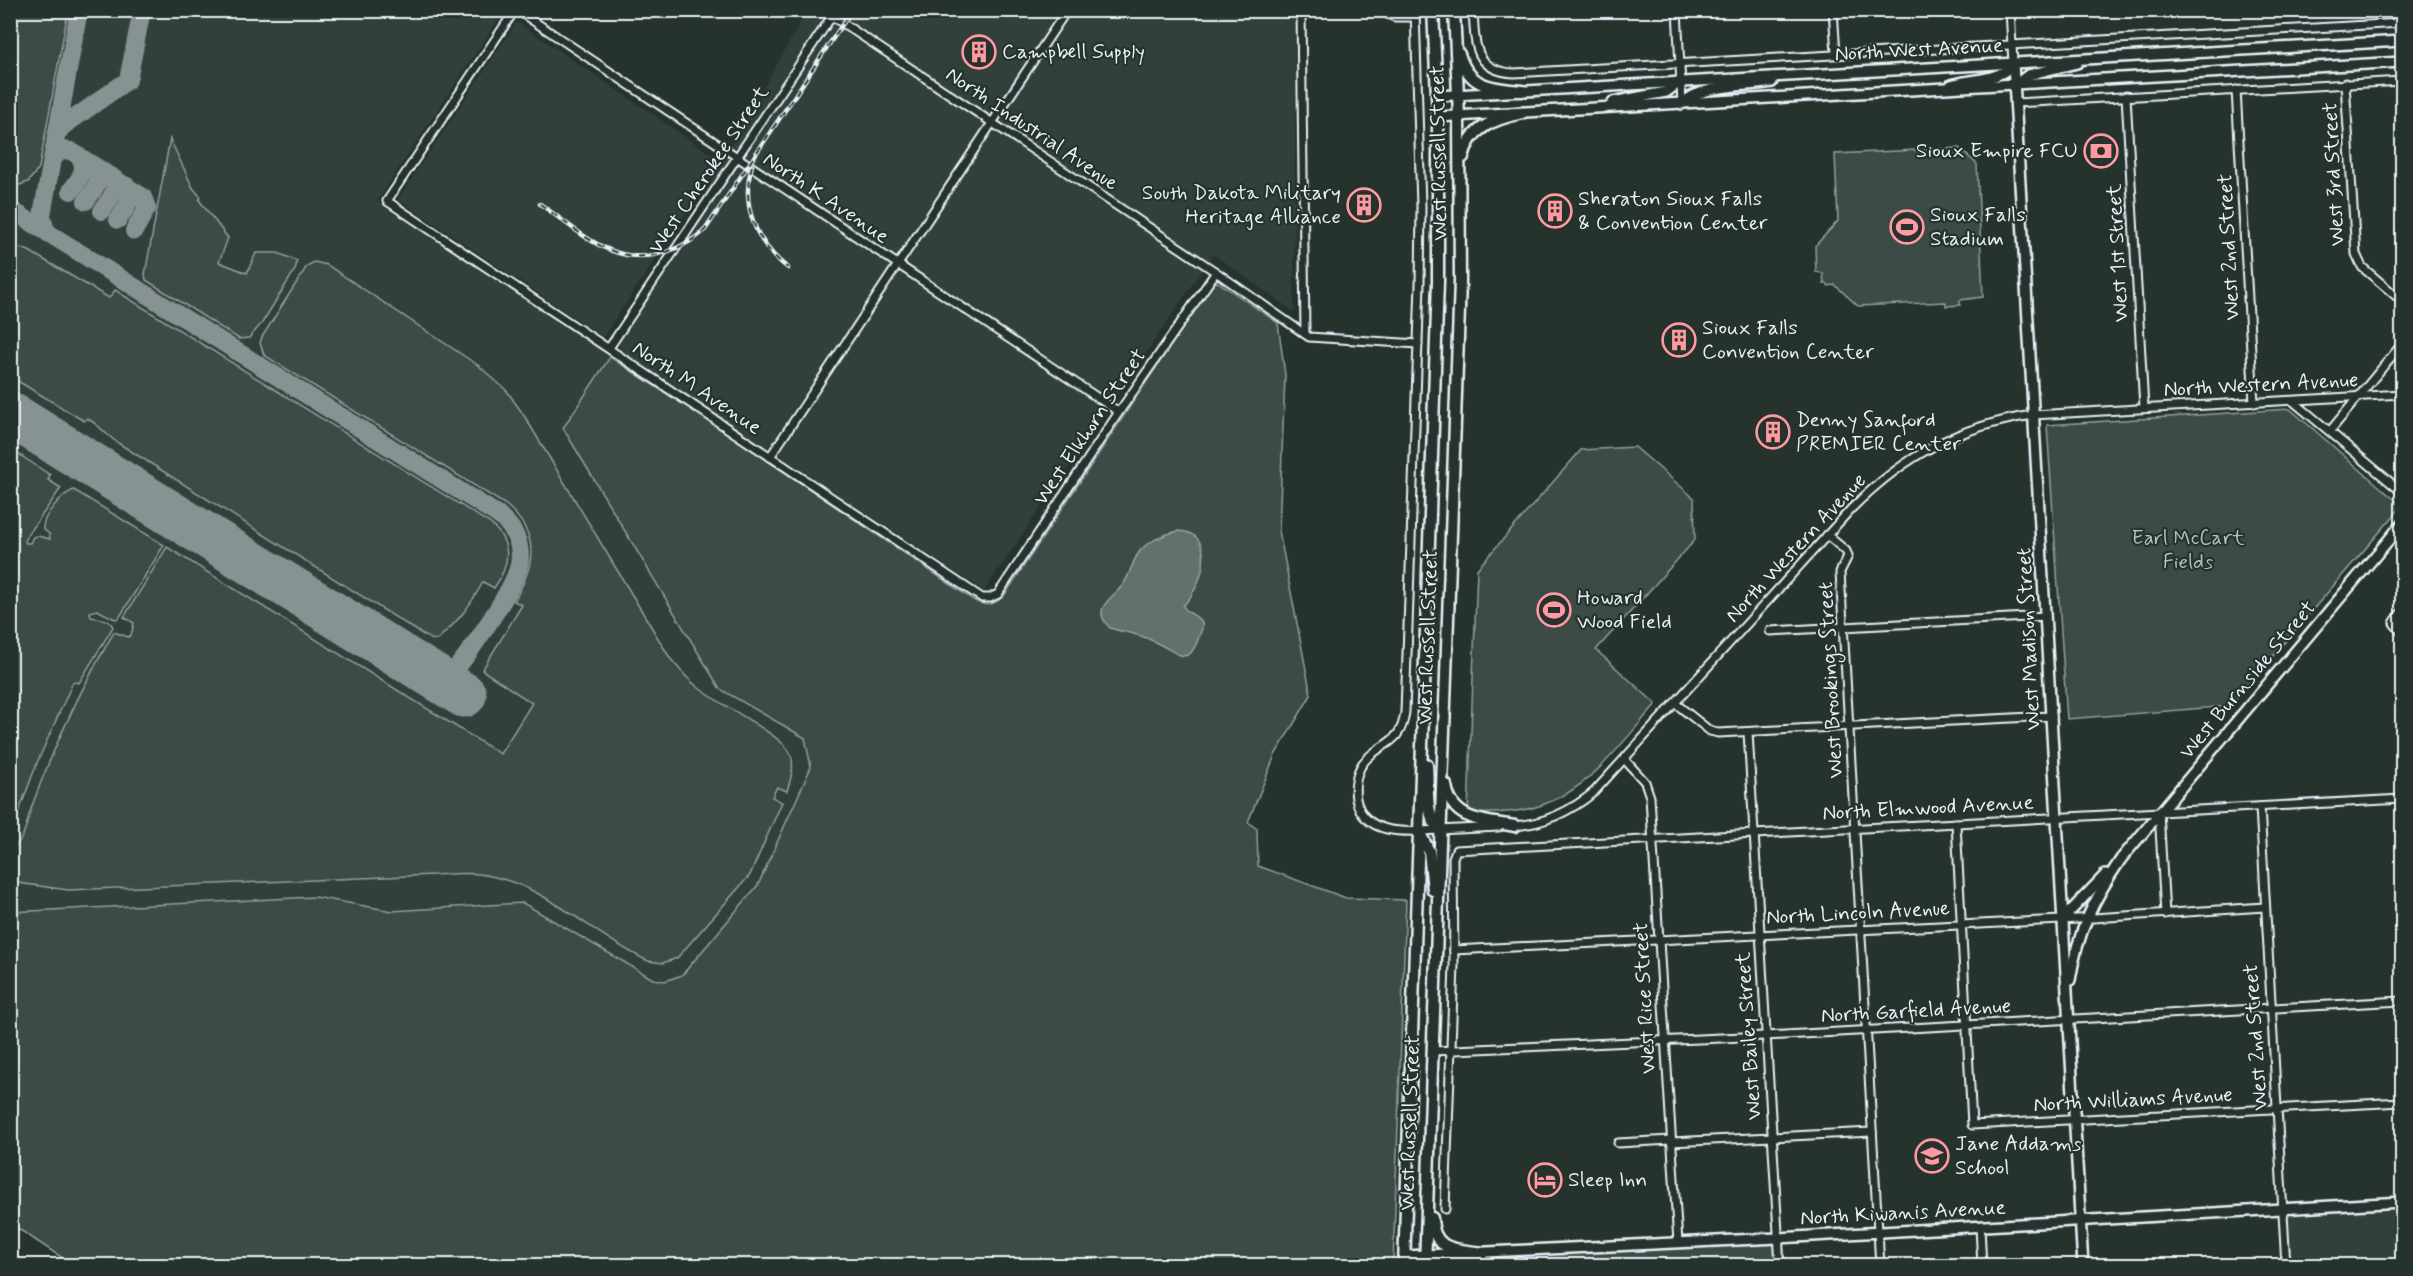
<svg xmlns="http://www.w3.org/2000/svg" width="2413" height="1276" viewBox="0 0 2413 1276" font-family="Mynerve,sans-serif">
	<rect width="100%" height="100%" fill="#26332d"/>
	<filter id="ink" filterUnits="userSpaceOnUse"><feTurbulence type="fractalNoise" baseFrequency=".0167" numOctaves="2"/><feDisplacementMap in="SourceGraphic" scale="12" xChannelSelector="R" yChannelSelector="G"/><feConvolveMatrix kernelMatrix="1 2 1 2 8 2 1 2 1" color-interpolation-filters="sRGB"/></filter>
	<g filter="url(#ink)">
		<g fill="#333f3a">
			<polygon points="10,11 504,11 377,201 546,312 610,357 563,428 720,689 805,738 811,767 758,885 683,975 665,981 653,979 523,903 392,911 315,897 11,912"/>
			<polygon points="807,11 1296,11 1294,312 1213,254 984,591 620,350 619,344"/>
			<polygon points="517,22 721,161 603,337 398,199"/>
			<polygon points="2402,1208 2402,1265 2290,1265 2288,1215"/>
		</g>
		<g fill="#3e4b47" stroke="#939ea0" stroke-width="1.5">
			<polygon points="11,10 68,11 39,168 28,182 11,188"/>
			<polygon points="170,139 193,188 201,197 199,200 228,238 219,262 247,273 256,253 278,253 297,261 295,270 262,323 249,338 239,339 146,280 145,274"/>
			<path d="M1959,148L1977,164L1983,297L1960,300V305L1946,306V302L1858,306L1835,285L1828,286V284H1824L1823,273L1816,272L1815,246C1823,237 1830,230 1838,221L1835,154Z"/>
			<path d="M11,244L29,251L109,298L115,290L491,524C513,544 510,565 494,588L483,582C469,608 459,620 437,640L430,639L118,443C106,435 99,425 87,418L84,421L11,377Z"/>
			<path d="M314,262L327,265L479,366L507,391L525,417L670,658C679,669 688,680 699,688C717,703 781,735 789,751C796,764 791,778 787,791L777,787L772,797L782,802L750,875L677,958L663,963L648,961C593,936 547,885 485,875C468,872 451,874 434,875L68,890L11,882V850C26,839 26,822 32,806C54,745 81,688 114,632L128,637L131,635L134,623L124,617L167,547L500,754L532,703L482,670L522,605L514,601C535,565 541,535 506,505L264,355L260,343L262,337L307,266Z"/>
			<path d="M1218,282L1278,323L1285,375L1279,531L1311,695L1275,755L1248,822L1257,829L1258,866L1346,898L1406,900L1393,1265H73L11,1224L10,912L315,897L392,911L523,903L653,979L665,981L682,975L758,885L811,767L805,738L720,689L563,428L610,357L703,417L975,601C987,607 994,605 1004,596L1191,315L1213,283Z"/>
			<polygon points="2290,409 2402,506 2230,706 2067,719 2047,425"/>
			<path d="M1635,447L1694,498L1695,540L1596,650L1656,704C1623,741 1591,789 1542,805C1519,813 1493,813 1468,814L1477,569L1581,450Z"/>
			<path d="M11,449L50,475L48,480L61,488L28,535L25,541L26,543H30L33,537L38,536L50,539L49,534L43,529C42,516 62,494 74,490L164,545L119,618L115,619L97,610L90,612L91,617C99,618 110,619 113,627L79,683L73,682L37,763L19,811L10,813Z"/>
			<polygon points="1778,1238 1780,1266 1448,1266 1483,1253"/>
		</g>
		<path fill="#636f6d" stroke="#98a3a5" stroke-width="1.5" d="M1178,531C1213,532 1206,573 1192,594C1190,599 1186,602 1183,606C1188,615 1199,615 1203,625C1189,671 1185,656 1151,640C1139,634 1123,632 1110,628C1089,607 1114,599 1124,583C1130,574 1132,563 1138,554C1145,542 1165,534 1178,531Z"/>
		<g fill="none" stroke-linecap="round" stroke-linejoin="round">
			<g stroke="#879292" stroke-width="18">
				<polyline points="56,135 62,127 128,80 142,10"/>
				<polyline points="52,160 61,150 71,151 143,197 147,208 134,231"/>
				<path d="M71,191C78,180 89,169 79,156"/>
				<path d="M86,201C93,190 104,179 96,167"/>
				<path d="M10,209L495,513C513,524 523,544 519,565C515,587 470,653 453,672L442,676H431"/>
				<path d="M102,211C109,199 121,189 111,176"/>
				<path d="M118,220C125,209 135,199 127,186"/>
				<polyline points="49,234 45,228 42,215 79,10"/>
			</g>
			<polyline stroke="#879292" stroke-width="45" points="10,414 464,695"/>
			<defs>
				<g id="minor">
					<polyline points="515,10 387,201 982,598 990,598 998,594 1119,412 1216,272"/>
					<polyline points="517,10 1119,412"/>
					<polyline points="823,10 1216,272 1309,337 1418,344"/>
					<polyline points="1301,10 1305,334"/>
					<polyline points="1377,10 1395,17 1416,17"/>
					<path d="M1415,10L1421,207L1420,284L1405,712C1401,747 1380,741 1363,763C1356,773 1354,787 1356,799C1364,837 1409,832 1438,830C1458,829 1479,828 1499,827"/>
					<path d="M1473,10C1475,42 1473,71 1514,73L2402,23"/>
					<polyline points="1677,10 1682,104"/>
					<polyline points="1833,10 1836,54"/>
					<polyline points="2010,10 2013,63"/>
					<polyline points="2345,83 2356,254 2362,267 2402,301"/>
					<polyline points="2236,90 2254,403"/>
					<polyline points="2126,96 2144,408"/>
					<polyline points="2016,103 2402,81"/>
					<polyline points="609,348 836,10"/>
					<polyline points="2293,401 2402,492"/>
					<polyline points="2330,431 2402,344"/>
					<polyline points="770,457 1067,10"/>
					<polyline points="1827,535 1846,551 1848,556 1840,572 1880,1266"/>
					<polyline points="2402,611 2394,623 2402,633"/>
					<polyline points="1770,631 2046,616"/>
					<polyline points="1675,703 1710,731 1718,733 2052,716"/>
					<polyline points="1748,732 1780,1266"/>
					<polyline points="1625,760 1645,782 1650,797 1678,1243"/>
					<polyline points="2260,807 2286,1266"/>
					<polyline points="2159,812 2165,914"/>
					<polyline points="1956,823 1972,1125 2402,1102"/>
					<path d="M1513,826C1544,824 1570,812 1594,792L1851,509C1904,456 1958,426 2033,415L2402,394"/>
					<polyline points="1454,950 2062,920 2265,907"/>
					<polyline points="1432,1051 1765,1036 2402,1001"/>
					<polyline points="1671,1142 1872,1132"/>
					<polyline points="1618,1143 1671,1140"/>
					<polyline points="1445,1209 1454,965 1453,858 1456,850 2402,799"/>
					<polyline points="1980,1227 1982,1266"/>
				</g>
				<g id="major">
					<polyline points="2013,63 2083,1266"/>
					<path d="M1951,85C1970,79 2002,81 2013,63"/>
					<polyline points="2015,85 2028,75 2077,63"/>
					<polyline points="1437,96 2402,41"/>
					<polyline points="1613,102 1666,92 1680,82"/>
					<path d="M1682,104C1701,84 1745,87 1772,82"/>
					<polyline points="1438,117 2402,62"/>
					<polyline points="2062,920 2106,874"/>
					<path d="M2070,980C2078,931 2093,900 2121,859L2402,524"/>
					<polyline points="1405,1256 1778,1238 2402,1202"/>
				</g>
				<g id="highway">
					<path d="M1459,54C1469,88 1492,88 1522,91"/>
					<path d="M1463,157C1470,127 1495,119 1522,113"/>
					<path d="M1427,765C1429,785 1424,816 1440,830"/>
					<path d="M1446,785C1451,822 1486,821 1515,826"/>
					<polyline points="1420,833 1429,851 1433,890"/>
					<path d="M1432,1218C1433,1252 1456,1249 1483,1253"/>
					<polyline points="1404,1266 1438,282 1438,117 1433,10"/>
					<polyline points="1425,1266 1460,281 1459,116 1454,10"/>
					<polyline points="1445,1266 1478,1254"/>
				</g>
			</defs>
			<use href="#minor" stroke="#e8f1f8" stroke-width="11"/>
			<use href="#major" stroke="#e8f1f8" stroke-width="14"/>
			<use href="#highway" stroke="#e8f1f8" stroke-width="15"/>
			<use href="#minor" stroke="#26332d" stroke-width="7"/>
			<use href="#major" stroke="#26332d" stroke-width="9"/>
			<use href="#highway" stroke="#26332d" stroke-width="10"/>
			<defs>
				<g id="rail">
					<path d="M752,166C740,205 756,244 788,268"/>
					<path d="M540,204C582,233 615,270 669,251C683,246 694,240 705,230L852,10"/>
				</g>
			</defs>
			<use href="#rail" stroke="#e8f1f8" stroke-width="4.5"/>
			<use href="#rail" stroke="#26332d" stroke-width="2" stroke-dasharray="7" stroke-linecap="butt"/>
		</g>
	</g>
	<defs>
		<symbol id="building-ring" viewBox="-11 -11 22 22"><circle r="9.5" fill="#26332d" stroke="#ff9aa2" stroke-width="1.5"/><path d="M-4-6H4V6H1V3H-1V6H-4ZM-2.5-4.3h1.7v1.8h-1.7ZM.8-4.3h1.7v1.8H.8ZM-2.5-1h1.7V.8h-1.7ZM.8-1h1.7V.8H.8Z" fill="#ff9aa2"/></symbol>
		<symbol id="bank-ring" viewBox="-11 -11 22 22"><circle r="9.5" fill="#26332d" stroke="#ff9aa2" stroke-width="1.5"/><path d="M-6-4H6V4H-6ZM0-2.3a2.3 2.3 0 1 0 0 4.6a2.3 2.3 0 1 0 0-4.6Z" fill="#ff9aa2"/></symbol>
		<symbol id="stadium-ring" viewBox="-11 -11 22 22"><circle r="9.5" fill="#26332d" stroke="#ff9aa2" stroke-width="1.5"/><path d="M0-5a6.5 5 0 1 0 0 10a6.5 5 0 1 0 0-10ZM-3.5-1.8h7v3.6h-7Z" fill="#ff9aa2"/></symbol>
		<symbol id="school-ring" viewBox="-11 -11 22 22"><circle r="9.5" fill="#26332d" stroke="#ff9aa2" stroke-width="1.5"/><path d="M0-5L7-2L0 1L-7-2ZM-4 1L0 2.5L4 1V4Q0 6-4 4Z" fill="#ff9aa2"/></symbol>
		<symbol id="hotel-ring" viewBox="-11 -11 22 22"><circle r="9.5" fill="#26332d" stroke="#ff9aa2" stroke-width="1.5"/><path d="M-6-4.5h1.5V1H6V5H4.5V3h-9V5H-6ZM-4 0a1.8 1.8 0 1 1 3.6 0ZM.5 0V-2.5h3Q6-2.5 6 0Z" fill="#ff9aa2"/></symbol>
	</defs>
	<g fill-rule="evenodd">
		<use href="#building-ring" x="960" y="33" width="38" height="38"/>
		<use href="#bank-ring" x="2082" y="132" width="38" height="38"/>
		<use href="#building-ring" x="1345" y="186" width="38" height="38"/>
		<use href="#building-ring" x="1536" y="192" width="38" height="38"/>
		<use href="#stadium-ring" x="1888" y="208" width="38" height="38"/>
		<use href="#building-ring" x="1660" y="321" width="38" height="38"/>
		<use href="#building-ring" x="1754" y="413" width="38" height="38"/>
		<use href="#stadium-ring" x="1535" y="591" width="38" height="38"/>
		<use href="#school-ring" x="1913" y="1137" width="38" height="38"/>
		<use href="#hotel-ring" x="1526" y="1161" width="38" height="38"/>
	</g>
	<g text-anchor="middle" dominant-baseline="central" stroke-width="4.5" stroke-linejoin="round" paint-order="stroke">
		<g font-size="21" fill="#e8f1f8" stroke="#26332d">
			<text transform="translate(1919 50) rotate(-3)">North West Avenue</text>
			<text transform="translate(1032 129) rotate(34)">North Industrial Avenue</text>
			<text transform="translate(1439 153) rotate(-91)">West Russell Street</text>
			<text transform="translate(709 170) rotate(-56)">West Cherokee Street</text>
			<text transform="translate(2334 174) rotate(-93)">West 3rd Street</text>
			<text transform="translate(826 198) rotate(34)">North K Avenue</text>
			<text transform="translate(2229 247) rotate(-93)">West 2nd Street</text>
			<text transform="translate(2118 253) rotate(-93)">West 1st Street</text>
			<text transform="translate(2261 385) rotate(-3)">North Western Avenue</text>
			<text transform="translate(697 388) rotate(34)">North M Avenue</text>
			<text transform="translate(1090 427) rotate(-56)">West Elkhorn Street</text>
			<text transform="translate(1796 548) rotate(-47)">North Western Avenue</text>
			<text transform="translate(1428 637) rotate(-88)">West Russell Street</text>
			<text transform="translate(2029 639) rotate(-93)">West Madison Street</text>
			<text transform="translate(1831 680) rotate(-93)">West Brookings Street</text>
			<text transform="translate(2248 680) rotate(-50)">West Burnside Street</text>
			<text transform="translate(1928 808) rotate(-3)">North Elmwood Avenue</text>
			<text transform="translate(1858 913) rotate(-3)">North Lincoln Avenue</text>
			<text transform="translate(1645 998) rotate(-93)">West Rice Street</text>
			<text transform="translate(1916 1011) rotate(-3)">North Garfield Avenue</text>
			<text transform="translate(1749 1036) rotate(-94)">West Bailey Street</text>
			<text transform="translate(2256 1037) rotate(-94)">West 2nd Street</text>
			<text transform="translate(2133 1100) rotate(-3)">North Williams Avenue</text>
			<text transform="translate(1410 1123) rotate(-88)">West Russell Street</text>
			<text transform="translate(1903 1213) rotate(-3)">North Kiwanis Avenue</text>
		</g>
		<g font-size="21" fill="#e8f1f8" stroke="#26332d" text-anchor="start">
			<text x="1002" y="52">Campbell Supply</text>
			<text x="2078" y="151" text-anchor="end">Sioux Empire FCU</text>
			<text x="1341" y="193" text-anchor="end">South Dakota Military<tspan x="1341" dy="24">Heritage Alliance</tspan></text>
			<text x="1578" y="199">Sheraton Sioux Falls<tspan x="1578" dy="24">&amp; Convention Center</tspan></text>
			<text x="1930" y="215">Sioux Falls<tspan x="1930" dy="24">Stadium</tspan></text>
			<text x="1702" y="328">Sioux Falls<tspan x="1702" dy="24">Convention Center</tspan></text>
			<text x="1796" y="420">Denny Sanford<tspan x="1796" dy="24">PREMIER Center</tspan></text>
			<text x="1577" y="598">Howard<tspan x="1577" dy="24">Wood Field</tspan></text>
			<text x="1955" y="1144">Jane Addams<tspan x="1955" dy="24">School</tspan></text>
			<text x="1568" y="1180">Sleep Inn</text>
		</g>
		<g font-size="21" fill="#b5bfc3" stroke="#26332d">
			<text x="2188" y="538">Earl McCart<tspan x="2188" dy="24">Fields</tspan></text>
		</g>
	</g>
	<rect width="2413" height="1276" fill="none" stroke="#26332d" stroke-width="36"/>
	<rect x="18" y="18" width="2377" height="1240" fill="none" stroke="#e8f1f8" stroke-width="2" filter="url(#ink)"/>
</svg>
